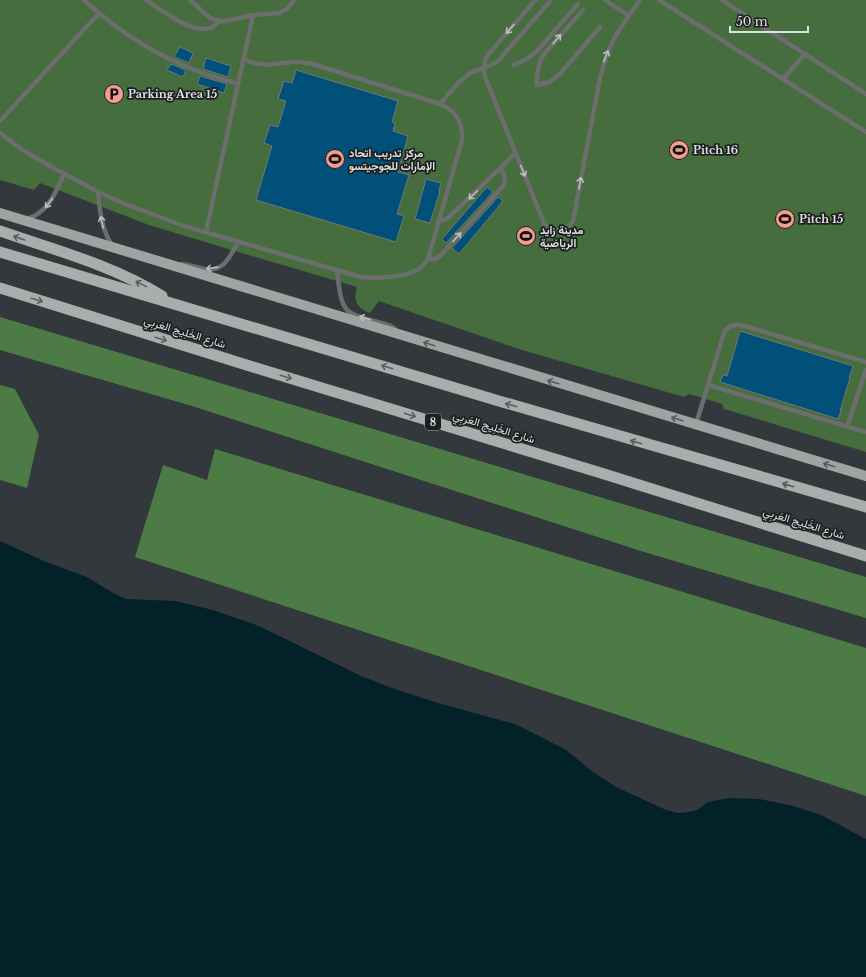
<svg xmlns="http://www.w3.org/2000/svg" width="866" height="977" viewBox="0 0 866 977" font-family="'Libre Baskerville',Vazirmatn,serif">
	<rect width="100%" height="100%" fill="#33383c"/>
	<path fill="#456d3e" d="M0,0H866V452L724,409L722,404L689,394L684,397L522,350L379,301L370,313C356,308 353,300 357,287L225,248L149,225L40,183L34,190L0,180Z"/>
	<g fill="#4d7b45">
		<polygon points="0,317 866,577 866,618 641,551 192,406 0,350"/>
		<polygon points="0,385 15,389 39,435 27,488 0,480"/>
		<polygon points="215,449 866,648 866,796 135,557 163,465 207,480"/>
	</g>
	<polygon fill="#032129" points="0,541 46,562 87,577 113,593 126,599 175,601 213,610 259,626 361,676 389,687 438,703 515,724 541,737 566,750 593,772 616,787 666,810 678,813 689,812 697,810 708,802 729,798 759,799 793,806 821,815 866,839 866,977 0,977"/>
	<g fill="#005079" stroke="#70767a">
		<polygon points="180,47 193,53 189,63 174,57"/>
		<polygon points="206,58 231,66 228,77 203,69"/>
		<polygon points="171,64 186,70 183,77 167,70"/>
		<polygon points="296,70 398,101 392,122 395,123 393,131 408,136 398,172 409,175 397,214 404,216 396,242 256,200 272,146 264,143 270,125 278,127 286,101 278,99 284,81 292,83"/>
		<polygon points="200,76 227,84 224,93 197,84"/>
		<polygon points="426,179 441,183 439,191 440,191 430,223 415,219"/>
		<polygon points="487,187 493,192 446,243 442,239"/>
		<polygon points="498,197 503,201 459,254 452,248"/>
		<polygon points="740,331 853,366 849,378 850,378 840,411 841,411 838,419 720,382 723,375 727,376"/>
	</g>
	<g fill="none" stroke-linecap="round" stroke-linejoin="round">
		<g stroke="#6c6e6d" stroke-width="4.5">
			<path d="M84,0C119,32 158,57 203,73C214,77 226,80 238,84"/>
			<path d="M146,0C157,8 188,29 201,29C209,30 214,26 220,21"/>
			<polyline points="190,0 210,18 220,21 225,21 253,15 279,13 287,9 294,0"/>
			<path d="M535,0L487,56C483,63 483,69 485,77L544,223C554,234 565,233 573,221L600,78C603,67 606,56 611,45C618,29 630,15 640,0"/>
			<polyline points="605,0 629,16"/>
			<polyline points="659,0 866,132"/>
			<polyline points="722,0 866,94"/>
			<path d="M583,10L544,54C538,64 536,74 537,85L549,82L559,75L600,27"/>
			<polyline points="514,65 527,59 538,50 578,4"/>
			<polyline points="783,79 805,54"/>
			<path d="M440,104C449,94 458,81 469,74C478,68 488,68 498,61L551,0"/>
			<polyline points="0,121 99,13"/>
			<path d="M0,133L24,151L50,166L98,192L125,204L184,226L361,277C376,279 407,277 419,269C423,266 425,263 428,259L462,140C463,123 457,111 440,104L313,64L300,62H293L267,65L254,63L243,59"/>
			<path d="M98,192C100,211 101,229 112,245"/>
			<path d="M27,219C49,212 55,193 64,174"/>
			<polyline points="439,221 447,219 516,153"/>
			<polyline points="206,232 253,15"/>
			<polyline points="428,259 435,259 440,256 504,185 505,177 501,168"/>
			<path d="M182,264C189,265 196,267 204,269C224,273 230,256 238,242"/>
			<path d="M337,271C339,283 339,307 351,313C359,318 369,319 378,322C385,324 392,325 397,331"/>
			<polyline points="708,385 866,432"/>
			<path d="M696,424L724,333C728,326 734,324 741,325L866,362"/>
			<polyline points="847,427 866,370"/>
		</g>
		<polyline stroke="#9ea4a1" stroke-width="10" points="0,213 866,476"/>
		<g stroke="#a8aeab" stroke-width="11">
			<path d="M0,231C54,250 113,265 162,296"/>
			<polyline points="0,252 499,401 866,507"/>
			<polyline points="0,288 253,367 601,473 866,556"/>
		</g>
	</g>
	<defs><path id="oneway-shaft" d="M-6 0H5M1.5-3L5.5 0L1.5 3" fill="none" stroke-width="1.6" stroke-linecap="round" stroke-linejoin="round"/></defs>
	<g stroke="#bbbebf">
		<use href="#oneway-shaft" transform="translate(510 29) rotate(131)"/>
		<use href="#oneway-shaft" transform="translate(557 39) rotate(-49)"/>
		<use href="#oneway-shaft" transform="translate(606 56) rotate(-69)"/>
		<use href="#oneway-shaft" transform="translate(523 171) rotate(68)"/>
		<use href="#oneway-shaft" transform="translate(580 183) rotate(-79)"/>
		<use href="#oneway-shaft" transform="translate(473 195) rotate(136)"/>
		<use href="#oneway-shaft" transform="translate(49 203) rotate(126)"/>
		<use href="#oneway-shaft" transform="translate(102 222) rotate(-102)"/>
		<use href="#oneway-shaft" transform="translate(457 237) rotate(-48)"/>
		<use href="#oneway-shaft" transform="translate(212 268) rotate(172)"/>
		<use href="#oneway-shaft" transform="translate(365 318) rotate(-164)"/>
	</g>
	<g stroke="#5c5f5f">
		<use href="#oneway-shaft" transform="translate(19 238) rotate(-161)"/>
		<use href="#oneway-shaft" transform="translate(141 284) rotate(-154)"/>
		<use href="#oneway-shaft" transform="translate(37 300) rotate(17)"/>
		<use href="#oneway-shaft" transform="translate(161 339) rotate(17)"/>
		<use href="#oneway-shaft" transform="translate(387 367) rotate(-163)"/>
		<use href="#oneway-shaft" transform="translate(286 377) rotate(17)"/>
		<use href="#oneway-shaft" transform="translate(511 405) rotate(-164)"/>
		<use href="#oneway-shaft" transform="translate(410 415) rotate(17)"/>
		<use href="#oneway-shaft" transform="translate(636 442) rotate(-164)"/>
		<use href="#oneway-shaft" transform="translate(788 485) rotate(-164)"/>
	</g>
	<g stroke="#575b5b">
		<use href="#oneway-shaft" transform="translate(429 344) rotate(-163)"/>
		<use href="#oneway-shaft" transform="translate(553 382) rotate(-163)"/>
		<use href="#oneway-shaft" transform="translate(677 419) rotate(-163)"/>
		<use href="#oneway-shaft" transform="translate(829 465) rotate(-163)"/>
	</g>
	<defs>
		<symbol id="parking-disc" viewBox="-11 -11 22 22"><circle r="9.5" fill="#f59c90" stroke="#1d1f21"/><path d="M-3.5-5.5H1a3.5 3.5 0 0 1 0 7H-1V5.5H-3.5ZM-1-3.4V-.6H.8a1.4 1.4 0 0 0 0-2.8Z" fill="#111"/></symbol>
		<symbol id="stadium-disc" viewBox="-11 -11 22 22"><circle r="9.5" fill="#f59c90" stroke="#1d1f21"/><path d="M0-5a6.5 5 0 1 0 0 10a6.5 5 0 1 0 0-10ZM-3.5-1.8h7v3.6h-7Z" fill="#111"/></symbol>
	</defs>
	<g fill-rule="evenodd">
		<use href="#parking-disc" x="103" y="83" width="22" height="22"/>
		<use href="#stadium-disc" x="668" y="139" width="22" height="22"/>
		<use href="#stadium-disc" x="324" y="148" width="22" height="22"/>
		<use href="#stadium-disc" x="774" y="208" width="22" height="22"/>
		<use href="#stadium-disc" x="515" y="225" width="22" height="22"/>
	</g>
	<g text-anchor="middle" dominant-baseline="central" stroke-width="3.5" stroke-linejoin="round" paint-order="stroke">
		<rect fill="#1d1f21" stroke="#a3a6a8" stroke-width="1" x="425" y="414" width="16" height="16" rx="3"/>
		<g font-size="10" font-weight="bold" fill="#dde0e2">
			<text x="433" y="422">8</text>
		</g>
		<g font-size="11" font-weight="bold" fill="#dde0e2" stroke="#1d1f21" text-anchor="start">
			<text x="128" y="94">Parking Area 15</text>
			<text x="693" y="150">Pitch 16</text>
			<text x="349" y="153">مركز تدريب اتحاد<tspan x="349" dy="13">الإمارات للجوجيتسو</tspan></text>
			<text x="799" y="219">Pitch 15</text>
			<text x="540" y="230">مدينة زايد<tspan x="540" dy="13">الرياضية</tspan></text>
		</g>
		<g font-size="11" fill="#dde0e2" stroke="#1d1f21">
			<text transform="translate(185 332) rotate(17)">شارع الخَلِيج العَربِي</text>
			<text transform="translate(494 427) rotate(17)">شارع الخَلِيج العَربِي</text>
			<text transform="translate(804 523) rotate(17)">شارع الخَلِيج العَربِي</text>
		</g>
	</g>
	<path d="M730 26v6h78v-6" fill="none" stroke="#dde0e2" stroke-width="2"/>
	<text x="736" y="26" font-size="12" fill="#dde0e2" stroke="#1d1f21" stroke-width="3" paint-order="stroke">50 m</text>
</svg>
